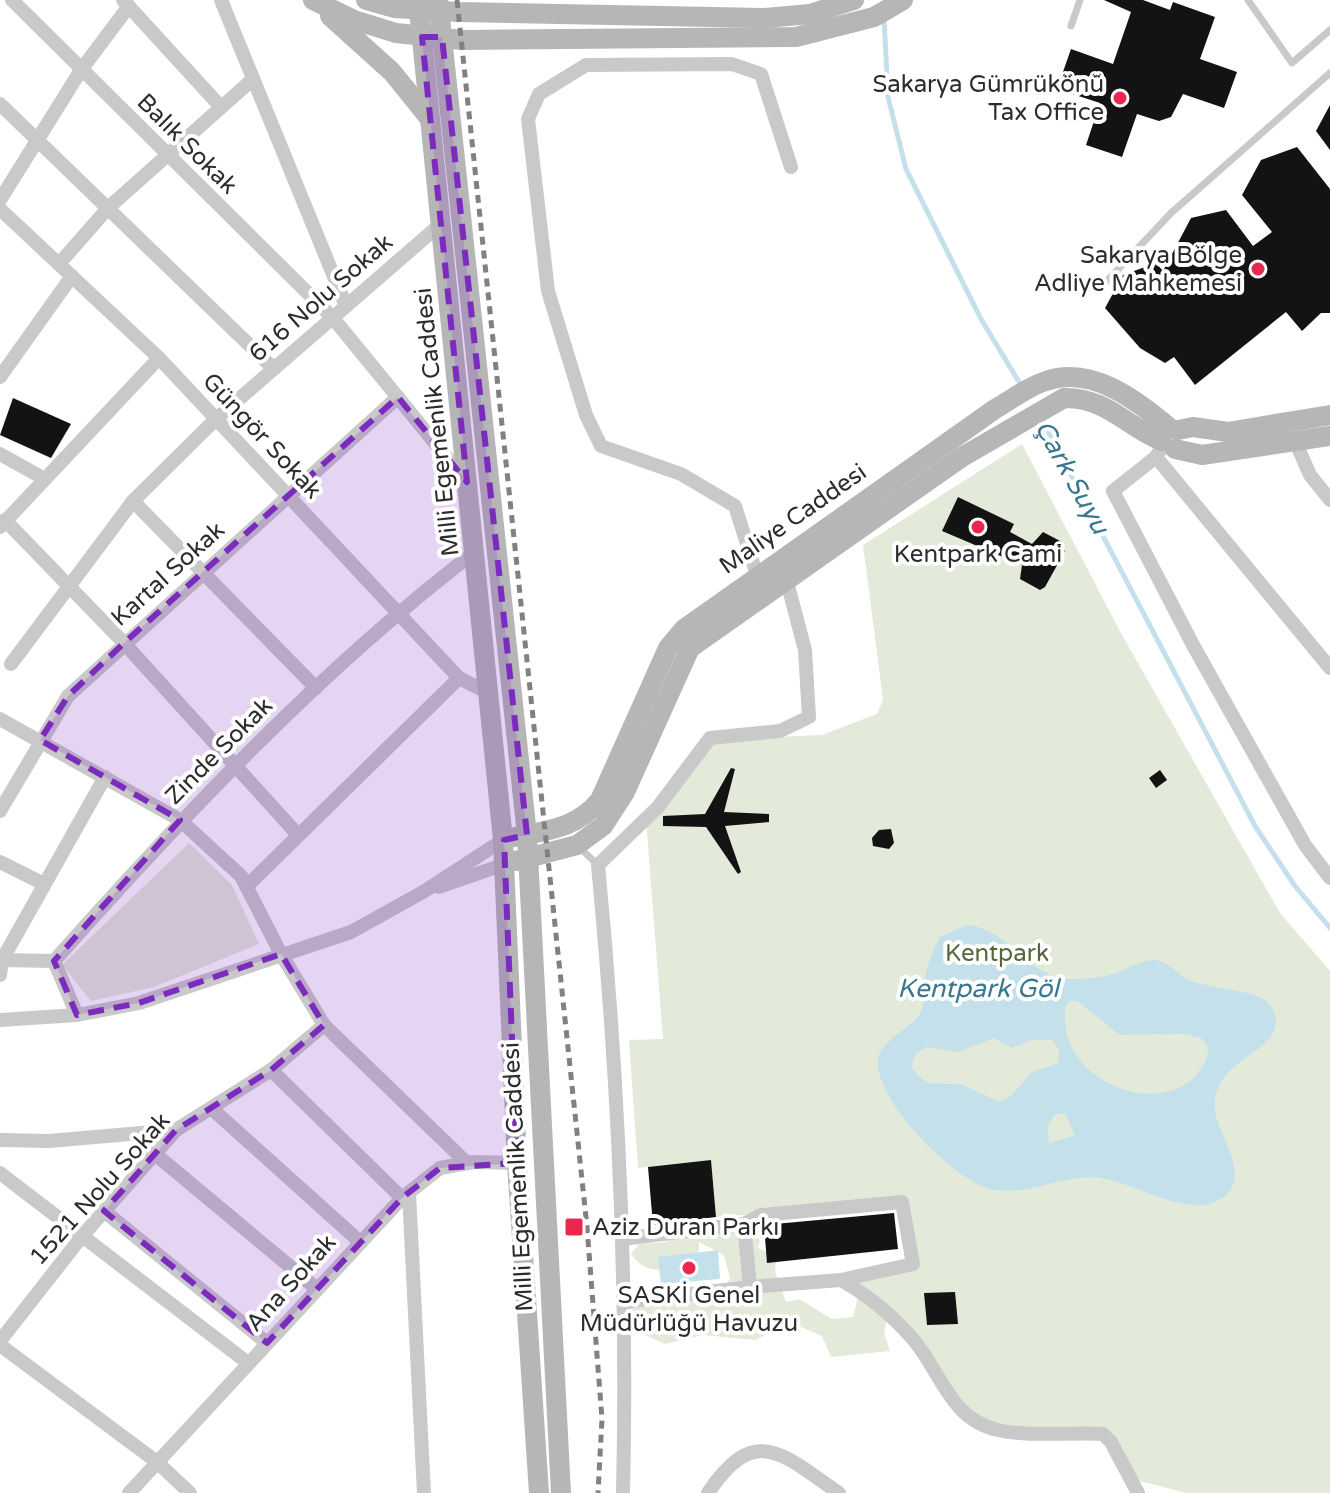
<svg xmlns="http://www.w3.org/2000/svg" width="1330" height="1493" viewBox="0 0 1330 1493" font-family="'Varela Round',sans-serif">
	<rect width="100%" height="100%" fill="#fff"/>
	<g fill="#e4ead9">
		<path d="M1022,444L1122,635L1280,913L1330,971V1493H1186L1140,1481L1111,1442L998,1430L969,1418L887,1316L884,1333L890,1351L831,1357L822,1336L792,1323L755,1340L703,1335L665,1344L636,1331L628,1309L650,1293L721,1294L730,1278L724,1255L699,1242V1251C678,1269 650,1281 631,1254L639,1244L668,1242L654,1229C687,1211 732,1216 760,1240L758,1248L776,1256L775,1271L786,1302L799,1299L832,1319L853,1317L858,1297L841,1280L913,1264L902,1202L716,1217L711,1160L638,1168L629,1040L663,1039L646,820L709,740L822,735L877,714L883,700L863,545Z"/>
		<polygon points="189,843 232,885 259,944 154,987 91,1001 62,965"/>
	</g>
	<g fill="#c4e0eb" fill-rule="evenodd">
		<path d="M967,925C1008,928 1029,979 1071,979C1085,979 1100,978 1113,974C1126,970 1139,961 1153,960C1166,959 1177,974 1189,980C1208,988 1251,990 1265,1000C1271,1005 1275,1012 1276,1020C1278,1055 1211,1058 1215,1110C1218,1138 1257,1180 1217,1201C1186,1217 1135,1183 1101,1178C1064,1173 1031,1196 994,1190C957,1184 874,1100 878,1061C881,1038 910,1031 921,1012C925,1003 923,992 924,982C927,967 932,950 940,937ZM1070,1001H1077L1120,1035L1184,1034L1201,1038L1209,1049C1192,1123 1078,1097 1066,1030C1065,1019 1062,1009 1070,1001ZM994,1038L1012,1048L1032,1040H1052L1059,1050L1058,1063L1032,1072L1012,1095L999,1102L961,1084L927,1083L911,1068L915,1055L926,1047L958,1052ZM1065,1113L1075,1135L1049,1143L1048,1126L1054,1115Z"/>
		<polygon points="718,1250 720,1279 661,1284 658,1257"/>
	</g>
	<g fill="none" stroke-linecap="round" stroke-linejoin="round">
		<g stroke="#c4e0eb" stroke-width="5">
			<polyline points="884,17 888,97 906,169 981,319 1022,387"/>
			<polyline points="1040,416 1255,826 1295,886 1330,928"/>
		</g>
	</g>
	<g fill="#131313">
		<polygon points="1104,0 1143,0 1170,10 1173,2 1215,17 1200,59 1237,72 1224,108 1183,94 1171,117 1159,121 1137,114 1122,157 1086,145 1100,103 1057,89 1071,49 1113,64 1131,12"/>
		<polygon points="1330,105 1330,150 1316,131"/>
		<polygon points="1297,147 1330,189 1330,313 1321,313 1302,331 1286,312 1195,385 1174,357 1165,363 1140,348 1105,308 1123,275 1156,263 1163,271 1191,218 1226,210 1253,246 1272,232 1242,195 1261,160"/>
		<polygon points="13,398 71,424 51,458 0,435"/>
		<polygon points="958,497 1014,524 1010,532 1032,544 1043,532 1062,542 1060,548 1065,551 1045,587 1040,590 1020,579 1022,565 942,531"/>
		<polygon points="731,768 735,769 724,812 769,814 769,822 725,826 741,872 738,874 706,827 663,826 663,816 705,814"/>
		<polygon points="1160,770 1167,780 1156,788 1149,778"/>
		<polygon points="891,829 894,843 889,849 873,846 872,838 879,830"/>
		<polygon points="711,1160 716,1217 653,1225 648,1167"/>
		<polygon points="894,1213 898,1249 767,1263 764,1225"/>
		<polygon points="955,1292 958,1324 927,1325 924,1293"/>
	</g>
	<g fill="none" stroke-linecap="round" stroke-linejoin="round">
		<g stroke="#c9c9c9" stroke-width="7">
			<polyline points="1248,0 1292,63 1330,30"/>
			<polyline points="1071,26 1080,0"/>
			<polyline points="1107,281 1171,213 1330,73"/>
			<polyline points="579,847 598,865"/>
		</g>
		<g stroke="#c9c9c9" stroke-width="14">
			<polyline points="12,0 333,318 467,482"/>
			<polyline points="123,0 220,106"/>
			<polyline points="221,0 346,306"/>
			<polyline points="0,104 274,369"/>
			<polyline points="0,200 81,70 129,6"/>
			<polyline points="0,209 159,358 459,678 489,693"/>
			<polyline points="59,264 108,208 252,80"/>
			<polyline points="0,377 72,276"/>
			<polyline points="1296,443 1310,475 1330,500"/>
			<polyline points="1164,444 1156,457 1113,491 1193,645 1305,845 1330,878"/>
			<polyline points="0,454 43,478"/>
			<polyline points="1156,457 1330,668"/>
			<polyline points="133,501 316,688"/>
			<polyline points="5,520 124,643 298,835"/>
			<polyline points="0,527 159,358"/>
			<polyline points="759,582 735,506 681,474 601,446 586,415 548,291 528,119 539,94 586,65 732,64 761,74 791,167"/>
			<polyline points="11,664 133,501 216,419 443,222"/>
			<polyline points="0,719 180,820 241,876 281,954 324,1025 467,1163"/>
			<polyline points="0,811 68,696 398,397"/>
			<polyline points="0,862 44,884"/>
			<polyline points="247,886 459,678"/>
			<polyline points="439,887 505,864"/>
			<polyline points="0,960 54,961"/>
			<polyline points="0,975 2,960 105,777"/>
			<path d="M77,1015L54,961C185,814 319,671 476,551"/>
			<polyline points="0,1020 77,1015 139,1003 351,932 423,892 503,840"/>
			<polyline points="271,1070 402,1198"/>
			<polyline points="211,1108 359,1241"/>
			<polyline points="0,1140 49,1141 176,1130"/>
			<polyline points="155,1154 317,1289"/>
			<polyline points="0,1173 248,1363"/>
			<polyline points="409,1193 424,1493"/>
			<polyline points="104,1211 267,1343"/>
			<polyline points="744,1224 761,1215 902,1202 913,1264 841,1280 750,1287"/>
			<polyline points="622,1239 744,1224 750,1287 623,1302"/>
			<path d="M841,1280C869,1296 890,1313 912,1338C941,1371 949,1419 998,1430C1027,1437 1072,1432 1103,1434L1111,1442L1138,1493"/>
			<polyline points="0,1341 83,1235 176,1130 271,1070 324,1025"/>
			<polyline points="0,1345 157,1462 190,1493"/>
			<polyline points="129,1493 402,1198 440,1168 474,1162 517,1163"/>
			<path d="M623,1493C628,1284 618,1074 598,865L658,807L710,738L780,731L809,717L805,650L786,578"/>
			<path d="M708,1493C756,1421 784,1456 839,1493"/>
		</g>
		<g stroke="#b6b6b6" stroke-width="20">
			<polyline points="313,0 354,20 396,33 462,40 796,37 874,17 903,0"/>
			<polyline points="366,0 394,8 459,12 765,18 810,14 854,0"/>
			<polyline points="418,0 503,840 517,1163 539,1493"/>
			<polyline points="438,0 527,835 561,1493"/>
			<polyline points="330,16 392,72 430,119"/>
			<polyline points="1178,430 1193,427 1228,432 1330,415"/>
			<polyline points="1175,449 1202,455 1330,436"/>
			<path d="M515,837C549,830 577,828 600,800L668,648L684,629L995,409C1011,400 1029,386 1046,381C1093,365 1137,401 1171,429"/>
			<path d="M516,861L577,845L603,826L625,792L690,648L962,457L1064,398C1106,397 1127,427 1162,441"/>
		</g>
		<polyline stroke="#818181" stroke-width="5" stroke-dasharray="8 6" stroke-linecap="butt" points="457,0 587,1227 602,1419 598,1493"/>
	</g>
	<path fill="#7b2cbf" fill-opacity="0.2" stroke="#7b2cbf" stroke-width="6" stroke-dasharray="16 10" stroke-linejoin="round" d="M422,37H442L527,835L504,840L517,1163L440,1168L402,1198L267,1343L104,1211L176,1130L271,1070L324,1025L281,954L139,1003L77,1015L54,961L180,820L40,740L68,696L124,643L398,397L467,482Z"/>
	<g fill="#e8294d" stroke="#fff" stroke-width="3">
		<circle cx="1120" cy="98" r="8"/>
		<circle cx="1258" cy="269" r="8"/>
		<circle cx="978" cy="527" r="8"/>
		<rect x="564" y="1217" width="20" height="20" rx="4"/>
		<circle cx="689" cy="1268" r="8"/>
	</g>
	<g text-anchor="middle" dominant-baseline="central" stroke-width="8" stroke-linejoin="round" paint-order="stroke">
		<g font-size="24" fill="#2c2c2c" stroke="#fff" text-anchor="end">
			<text x="1104" y="84">Sakarya Gümrükönü<tspan x="1104" dy="28">Tax Office</tspan></text>
			<text x="1242" y="255">Sakarya Bölge<tspan x="1242" dy="28">Adliye Mahkemesi</tspan></text>
			<text x="978" y="554" text-anchor="middle">Kentpark Cami</text>
			<text x="592" y="1227" text-anchor="start">Aziz Duran Parkı</text>
			<text x="689" y="1295" text-anchor="middle">SASKİ Genel<tspan x="689" dy="28">Müdürlüğü Havuzu</tspan></text>
		</g>
		<g font-size="24" fill="#2c2c2c" stroke="#fff">
			<text transform="translate(187 144) rotate(45)">Balık Sokak</text>
			<text transform="translate(321 298) rotate(-41)">616 Nolu Sokak</text>
			<text transform="translate(437 422) rotate(-96)">Milli Egemenlik Caddesi</text>
			<text transform="translate(262 436) rotate(47)">Güngör Sokak</text>
			<text transform="translate(793 519) rotate(-35)">Maliye Caddesi</text>
			<text transform="translate(168 574) rotate(-42)">Kartal Sokak</text>
			<text transform="translate(219 751) rotate(-45)">Zinde Sokak</text>
			<text transform="translate(518 1177) rotate(-93)">Milli Egemenlik Caddesi</text>
			<text transform="translate(100 1189) rotate(-48)">1521 Nolu Sokak</text>
			<text transform="translate(291 1283) rotate(-48)">Ana Sokak</text>
		</g>
		<g font-size="24" fill="#546839" stroke="#fff">
			<text x="997" y="953">Kentpark</text>
		</g>
		<g font-size="26" font-style="italic" fill="#39778f" stroke="#fff">
			<text transform="translate(1072 477) rotate(61)">Çark Suyu</text>
			<text x="978" y="988">Kentpark Göl</text>
		</g>
	</g>
</svg>
